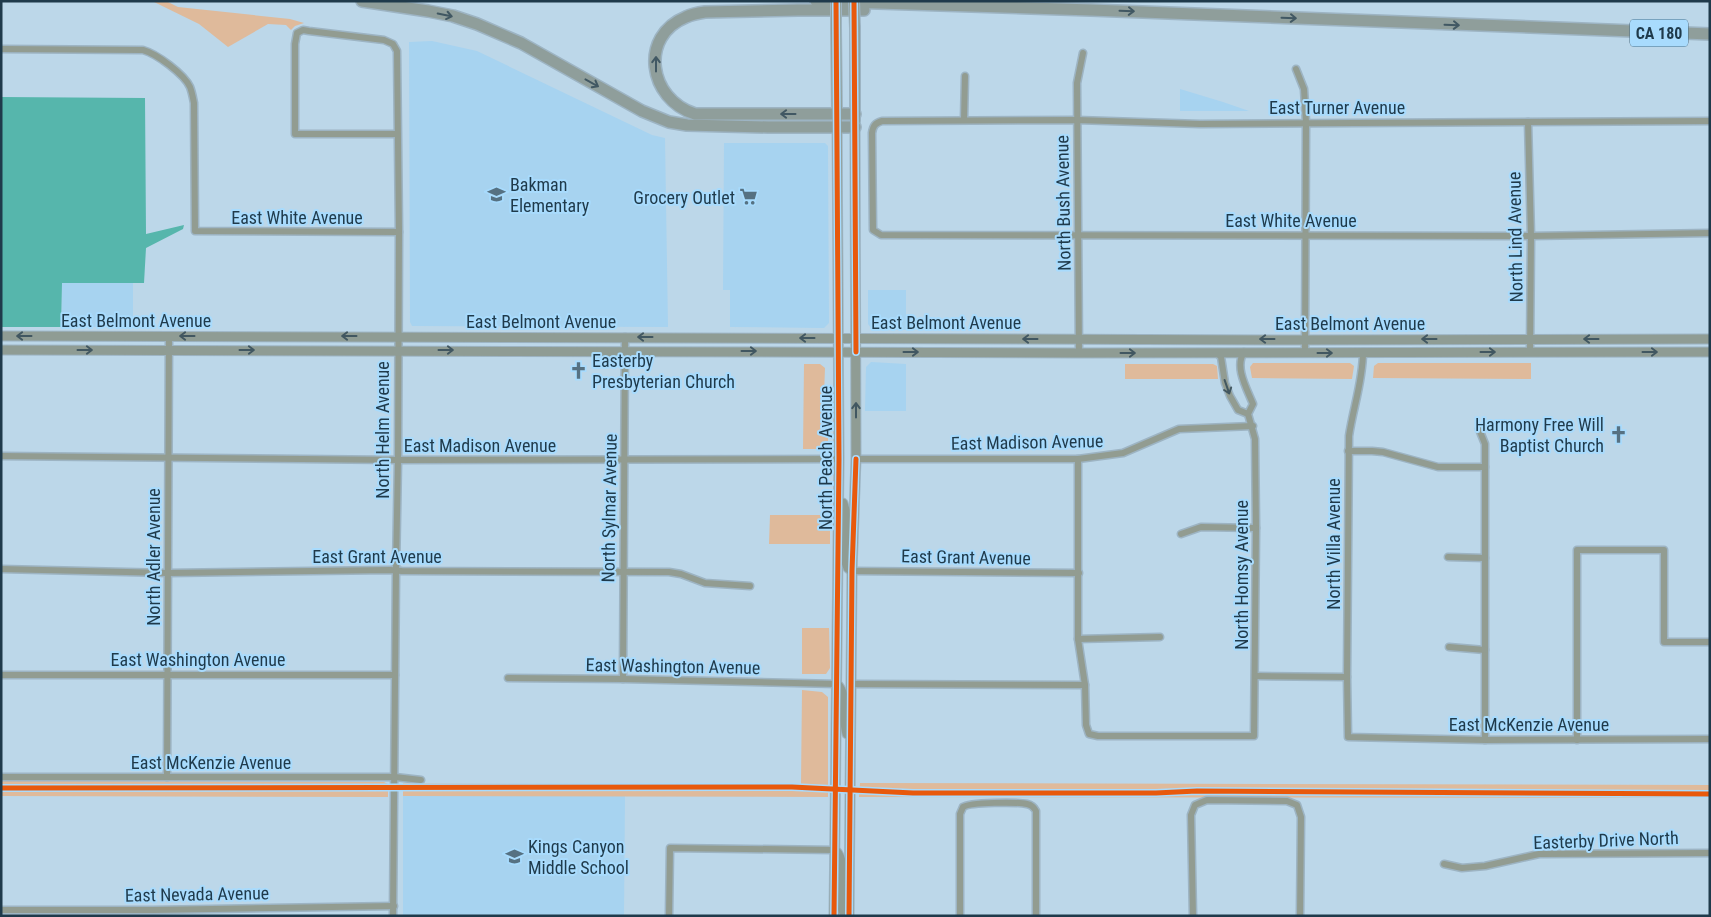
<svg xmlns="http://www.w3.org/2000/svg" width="1711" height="917" viewBox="0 0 1711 917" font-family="'Roboto Condensed',sans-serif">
	<rect width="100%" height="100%" fill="#bcd7e9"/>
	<g fill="#a7d3f0">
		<polygon points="432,41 477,51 652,135 665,138 668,327 412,326 410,322 409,42"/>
		<polygon points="1180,89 1223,102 1249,111 1180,111"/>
		<polygon points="724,143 825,143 828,146 829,323 824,328 730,327 730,290 723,290"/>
		<polygon points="62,283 133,283 133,327 61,327"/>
		<polygon points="868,290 906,290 906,330 875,330 871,328 868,324"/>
		<polygon points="871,362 906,364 906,411 865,411 866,367"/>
		<polygon points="403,796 625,796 624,916 403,916"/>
	</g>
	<g fill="#dfba9b">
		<polygon points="152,1 166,1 178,7 290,19 304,23 295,26 291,30 286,25 268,24 228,47 199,24"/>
		<polygon points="1253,363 1350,363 1354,366 1352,379 1252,378 1250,367"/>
		<polygon points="1378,363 1531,363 1531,379 1373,378 1374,366"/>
		<polygon points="804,364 820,364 825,368 824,395 828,422 828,449 803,449"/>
		<polygon points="1125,364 1213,364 1217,366 1218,379 1125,379"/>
		<polygon points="770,515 830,515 830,544 769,544"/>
		<polygon points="802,628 829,628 830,668 826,674 802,674"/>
		<polygon points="802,690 822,692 828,697 828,797 403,796 403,783 801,784"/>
		<polygon points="1,781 384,782 388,784 388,797 1,796"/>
		<polygon points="860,783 1710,785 1710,798 859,797"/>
	</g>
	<polygon fill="#56b6ac" points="1,97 145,98 146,234 184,225 183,229 146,248 144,283 62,283 61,327 1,327"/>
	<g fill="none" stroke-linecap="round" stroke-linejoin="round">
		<defs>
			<g id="street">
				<path d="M1,49L143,50C157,54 184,74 190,87C192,92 193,98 194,103L195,231L399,232"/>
				<polyline points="1296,69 1304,89 1306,122 1305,353"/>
				<polyline points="964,120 965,76"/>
				<path d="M1710,121L1200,124L1077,120L882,121C875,123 873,126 872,133L873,230L881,235L1531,236L1710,233"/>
				<polyline points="1528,122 1531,236 1530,352"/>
				<path d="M1363,352C1363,381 1353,408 1349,436L1347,677L1348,737L1485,740L1710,739"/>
				<polyline points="1079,353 1077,83 1083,53"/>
				<polyline points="1217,353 1221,357 1225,383 1230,396 1238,410 1248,414"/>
				<polyline points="1479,429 1485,444 1485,740"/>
				<polyline points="1348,451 1372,451 1383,452 1438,467 1485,467"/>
				<polyline points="1,456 398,460 839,459"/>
				<polyline points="856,459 1078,459 1123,453 1179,429 1253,426"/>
				<path d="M1078,459V639L1085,685L1086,725L1089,734L1098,736H1254L1256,528L1255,439L1248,414L1253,404C1247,389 1234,367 1244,352"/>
				<polyline points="1181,534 1201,527 1256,528"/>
				<polyline points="1448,557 1485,558"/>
				<polyline points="1,569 168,573 390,570 402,571 669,572 681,574 705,583 750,586"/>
				<polyline points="852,571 1079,573"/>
				<polyline points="1078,639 1160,637"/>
				<polyline points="1449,647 1485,650"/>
				<polyline points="1,675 395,675"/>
				<polyline points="1256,676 1347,677"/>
				<polyline points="508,678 623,679 837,684"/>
				<polyline points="623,679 625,337"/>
				<polyline points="851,684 1085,685"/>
				<polyline points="1577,740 1577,550 1664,550 1664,642 1710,642"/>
				<polyline points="1,777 395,777 421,780"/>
				<polyline points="167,777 169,336"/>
				<polyline points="1444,864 1462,868 1485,866 1539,854 1710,853"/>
				<polyline points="1,910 153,910 394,906"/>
				<polyline points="393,916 396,570 398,460 399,232 397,51 393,44 384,40 309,31 303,30 297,33 295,44 295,134 398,134"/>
				<polyline points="669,916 670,848 835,850"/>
				<path d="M960,916V814L963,807C970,802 1018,802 1027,804C1032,805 1034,807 1036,811V916"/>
				<polyline points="1193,916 1191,815 1195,805 1207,800 1287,801 1297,805 1301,817 1300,916"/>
			</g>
			<g id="secondary">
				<polyline points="1,336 1305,340 1710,339"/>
				<polyline points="1,350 1079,353 1710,352"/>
				<polyline points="843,503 845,510 845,559 848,568 852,571"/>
				<path d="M837,684C849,697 842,718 847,734"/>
				<path d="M835,850C847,861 842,890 842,907L844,913L847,916"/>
				<polyline points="834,916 839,459 837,114"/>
				<polyline points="849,916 852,571 856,459 855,127"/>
			</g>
			<g id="primary">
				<polyline points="836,28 837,114"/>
				<polyline points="855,28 855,121"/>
			</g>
			<g id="highway">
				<polyline points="362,1 428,11 453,16 477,24 521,43 642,111 669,122 687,125 768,127 855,127"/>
				<polyline points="816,1 1091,10 1710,34"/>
				<path d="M855,114H695C648,99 639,36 686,17C692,14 698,13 705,12L798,10H864"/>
			</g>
		</defs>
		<use href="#street" stroke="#9db4c3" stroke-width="9"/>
		<use href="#secondary" stroke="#9db4c3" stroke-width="11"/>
		<use href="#primary" stroke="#9db4c3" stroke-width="12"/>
		<use href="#highway" stroke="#9db4c3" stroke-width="14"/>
		<use href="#street" stroke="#929c91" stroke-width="6"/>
		<use href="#secondary" stroke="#8f9c94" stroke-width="9"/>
		<use href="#primary" stroke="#91a19c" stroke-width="10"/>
		<use href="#highway" stroke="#8f9e9b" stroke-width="11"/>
		<defs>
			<g id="primary-bridge">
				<polyline points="836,1 836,28"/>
				<polyline points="854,1 855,28"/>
			</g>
		</defs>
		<use href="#primary-bridge" stroke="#9db4c3" stroke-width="12" stroke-linecap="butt"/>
		<use href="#primary-bridge" stroke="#91a19c" stroke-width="10"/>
		<defs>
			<g id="cycleway">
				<polyline points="854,1 856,352"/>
				<polyline points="1,788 792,787 913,793 1156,793 1197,791 1710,794"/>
				<polyline points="834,916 839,459 836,1"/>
				<polyline points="849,916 852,571 856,459"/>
			</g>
		</defs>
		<use href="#cycleway" stroke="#a8dbfd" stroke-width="8"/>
		<use href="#cycleway" stroke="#e8590c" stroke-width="5"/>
	</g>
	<defs><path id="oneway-shaft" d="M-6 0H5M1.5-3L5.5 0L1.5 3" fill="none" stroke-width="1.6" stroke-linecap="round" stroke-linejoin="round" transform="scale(1.25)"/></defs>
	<g stroke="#415863">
		<use href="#oneway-shaft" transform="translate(1127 11) rotate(2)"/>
		<use href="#oneway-shaft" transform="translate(445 15) rotate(12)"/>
		<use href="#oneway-shaft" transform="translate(1289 18) rotate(2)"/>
		<use href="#oneway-shaft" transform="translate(1452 25) rotate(2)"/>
		<use href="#oneway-shaft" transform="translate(656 64) rotate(-90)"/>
		<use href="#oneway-shaft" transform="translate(592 83) rotate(29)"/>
		<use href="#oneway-shaft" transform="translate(788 114) rotate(180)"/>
	</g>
	<g stroke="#415761">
		<use href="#oneway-shaft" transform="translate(24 336) rotate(180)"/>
		<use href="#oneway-shaft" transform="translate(187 336) rotate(-180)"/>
		<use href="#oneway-shaft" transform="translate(349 336) rotate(-180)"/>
		<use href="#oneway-shaft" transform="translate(645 337) rotate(-180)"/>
		<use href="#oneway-shaft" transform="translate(807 338) rotate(-180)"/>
		<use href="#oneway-shaft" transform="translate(1030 339) rotate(-180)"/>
		<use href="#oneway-shaft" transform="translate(1267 339) rotate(-180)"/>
		<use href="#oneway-shaft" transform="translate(1429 339) rotate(180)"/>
		<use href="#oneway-shaft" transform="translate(1591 339) rotate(-180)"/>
		<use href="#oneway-shaft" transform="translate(85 350)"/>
		<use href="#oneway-shaft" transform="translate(247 350)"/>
		<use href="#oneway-shaft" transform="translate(446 350)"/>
		<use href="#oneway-shaft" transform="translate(749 351)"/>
		<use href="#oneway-shaft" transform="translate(911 352)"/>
		<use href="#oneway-shaft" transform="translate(1488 352)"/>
		<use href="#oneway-shaft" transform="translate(1650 352)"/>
		<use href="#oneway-shaft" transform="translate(1128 353)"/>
		<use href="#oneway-shaft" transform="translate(1325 353)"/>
		<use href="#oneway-shaft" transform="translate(856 410) rotate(-90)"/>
	</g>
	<use stroke="#425760" href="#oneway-shaft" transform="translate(1227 387) rotate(71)"/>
	<defs>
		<symbol id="school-bare" viewBox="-9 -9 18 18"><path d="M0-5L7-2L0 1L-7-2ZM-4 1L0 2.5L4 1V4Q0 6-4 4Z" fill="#567182" stroke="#a8dbfd" stroke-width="2.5" paint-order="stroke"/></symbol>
		<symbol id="supermarket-bare" viewBox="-9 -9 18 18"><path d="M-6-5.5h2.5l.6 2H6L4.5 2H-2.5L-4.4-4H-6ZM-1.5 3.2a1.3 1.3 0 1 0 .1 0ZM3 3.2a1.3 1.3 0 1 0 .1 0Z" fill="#567182" stroke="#a8dbfd" stroke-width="2.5" paint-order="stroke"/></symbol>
		<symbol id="church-bare" viewBox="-9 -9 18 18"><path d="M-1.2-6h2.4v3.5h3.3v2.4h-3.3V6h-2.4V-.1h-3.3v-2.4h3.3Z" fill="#567182" stroke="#a8dbfd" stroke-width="2.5" paint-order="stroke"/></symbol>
	</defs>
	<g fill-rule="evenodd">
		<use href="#school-bare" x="484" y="182" width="25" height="25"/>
		<use href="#supermarket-bare" x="736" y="184" width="25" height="25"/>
		<use href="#church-bare" x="566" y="358" width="25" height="25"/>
		<use href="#church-bare" x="1606" y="422" width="25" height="25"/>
		<use href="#school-bare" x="502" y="844" width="25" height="25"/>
	</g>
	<g text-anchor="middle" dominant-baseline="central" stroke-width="4" stroke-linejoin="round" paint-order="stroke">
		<rect fill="#a8dbfd" stroke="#486a80" stroke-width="1" x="1630" y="19.5" width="58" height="27" rx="4"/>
		<g font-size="16" font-weight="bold" fill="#1f3a4b">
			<text x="1659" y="33">CA 180</text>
		</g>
		<g font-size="18" fill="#1f3a4b" stroke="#a8dbfd">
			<text x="1337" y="107">East Turner Avenue</text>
			<text transform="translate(1063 203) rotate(-91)">North Bush Avenue</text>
			<text x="297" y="217">East White Avenue</text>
			<text x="1291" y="220">East White Avenue</text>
			<text transform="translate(1515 237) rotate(-91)">North Lind Avenue</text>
			<text x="136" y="320">East Belmont Avenue</text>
			<text x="541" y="321">East Belmont Avenue</text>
			<text x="946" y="322">East Belmont Avenue</text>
			<text x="1350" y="323">East Belmont Avenue</text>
			<text transform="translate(382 430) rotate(-90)">North Helm Avenue</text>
			<text transform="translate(1027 442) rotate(-1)">East Madison Avenue</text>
			<text x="480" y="445">East Madison Avenue</text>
			<text transform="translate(825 458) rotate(-90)">North Peach Avenue</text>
			<text transform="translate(609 508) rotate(-89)">North Sylmar Avenue</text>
			<text transform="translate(1333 544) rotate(-90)">North Villa Avenue</text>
			<text x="377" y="556">East Grant Avenue</text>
			<text transform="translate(153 557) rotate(-90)">North Adler Avenue</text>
			<text transform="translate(966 557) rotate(1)">East Grant Avenue</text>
			<text transform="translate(1241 575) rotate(-90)">North Homsy Avenue</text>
			<text x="198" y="659">East Washington Avenue</text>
			<text transform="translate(673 666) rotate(1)">East Washington Avenue</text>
			<text x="1529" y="724">East McKenzie Avenue</text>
			<text x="211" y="762">East McKenzie Avenue</text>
			<text transform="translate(1606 840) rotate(-2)">Easterby Drive North</text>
			<text transform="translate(197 894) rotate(-1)">East Nevada Avenue</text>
		</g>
		<g font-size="18" fill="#1f3a4b" stroke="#a8dbfd" text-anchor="start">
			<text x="510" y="184">Bakman<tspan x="510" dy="21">Elementary</tspan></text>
			<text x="735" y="197" text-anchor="end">Grocery Outlet</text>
			<text x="592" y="360">Easterby<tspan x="592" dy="21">Presbyterian Church</tspan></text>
			<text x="1604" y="424" text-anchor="end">Harmony Free Will<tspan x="1604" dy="21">Baptist Church</tspan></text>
			<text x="528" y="846">Kings Canyon<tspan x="528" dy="21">Middle School</tspan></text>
		</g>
	</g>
	<rect width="1711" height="917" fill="none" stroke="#1f3a4b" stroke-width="5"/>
</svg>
